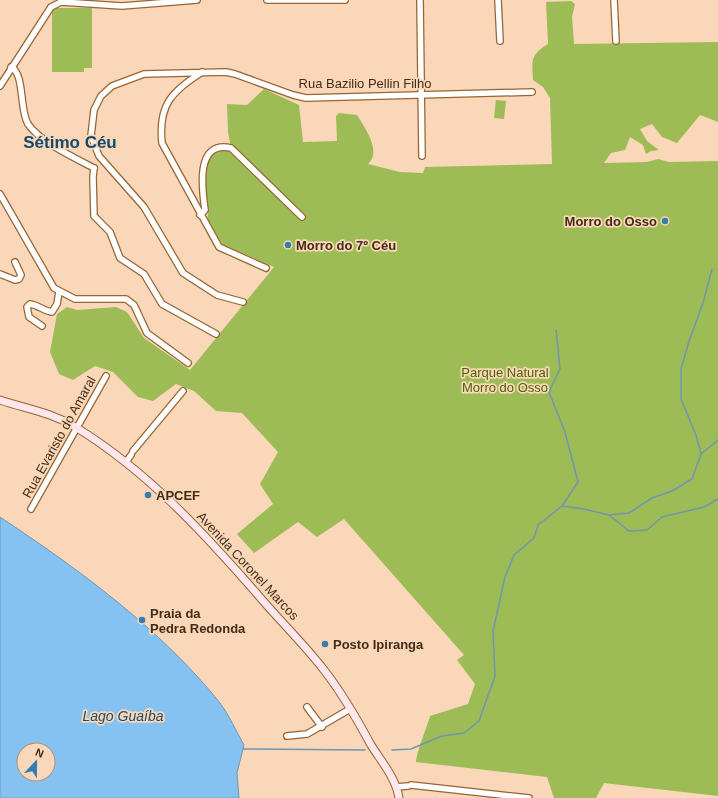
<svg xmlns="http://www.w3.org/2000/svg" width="718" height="798" viewBox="0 0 718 798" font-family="Helvetica,sans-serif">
	<rect width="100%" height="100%" fill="#f9d7b8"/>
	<g fill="#9dbc55">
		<path d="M571,1L575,4L572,17L574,44L718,42V122L700,115L677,143L662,137L652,124L640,129L647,141L659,150L651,151L646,154L643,145L630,137L625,150L611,153L604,163L647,162L658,159L669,162L718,161V796L604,783L596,798H554L547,777L416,762C418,746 426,731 430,716L468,704L475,684L457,660L464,655L344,519L317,537L298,522L254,553L237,534L273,504L260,484L278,452L242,413L216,411L194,391L176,384L153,401L138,397L113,372L95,366L73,380L59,374L50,352L57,314L67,307L77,310L116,307L127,312L144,338L190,370L274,267L222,244L208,219L207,200L203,188L207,158L214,150L231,148L228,132L227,104L247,105L264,89L299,105L303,142L337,141L336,116L339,113L357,115C365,128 382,151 368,164L400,172L423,173L425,167L552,164L550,98L543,87L533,80C532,60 530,55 548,44L546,2Z"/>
		<polygon points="52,8 92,8 92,68 84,68 84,72 52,72"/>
		<polygon points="496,100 506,101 504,119 494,118"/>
	</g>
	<path fill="#86c2f1" stroke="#7295b0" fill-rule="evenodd" d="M0,517C77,568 162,630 220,703C229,715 236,731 244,745L237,773L239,798H0ZM24,750H48V774H24Z"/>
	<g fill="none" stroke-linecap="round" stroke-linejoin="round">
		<g stroke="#7295b0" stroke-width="1.5">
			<polyline points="556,330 560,369 549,392 565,432 578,482 562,506"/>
			<polyline points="701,454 718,440"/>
			<polyline points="609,515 629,531 647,530 662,517 704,507 718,499"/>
			<polyline points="243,749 365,750"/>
			<polyline points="392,750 411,749 442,736 464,733 479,721 495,676 493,631 505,577 514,555 534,538 538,525 562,506 584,509 609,515 629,513 652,498 672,491 692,479 701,454 696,435 681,399 681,369 689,341 703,303 712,269"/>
		</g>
		<defs>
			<g id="street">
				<polyline points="267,0 345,0"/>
				<polyline points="420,0 422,156"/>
				<polyline points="498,0 500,41"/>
				<polyline points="614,0 616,41"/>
				<path d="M11,67C25,74 19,109 28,124C40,142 75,158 94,168"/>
				<path d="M202,72C172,92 158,104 162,143L219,247L266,268"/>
				<polyline points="0,86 51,7 61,2 122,6 197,0"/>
				<polyline points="94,168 93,177 94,216 110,232 120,258 144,274 162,304 216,334"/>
				<polyline points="0,194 54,288 75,299 126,299 134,305 147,333 188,363"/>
				<path d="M200,215L205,210C202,189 195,140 231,148L302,217"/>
				<polyline points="0,274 15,280 19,279 21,275 15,262"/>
				<polyline points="243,302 217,295 183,273 144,207 99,156 91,136 94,110 101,96 112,86 144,74 226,72 235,74 293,95 306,98 532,92"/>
				<path d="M42,326L29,317L27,307L30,304C38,305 44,311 52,312L57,304L59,292"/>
				<polyline points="133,451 183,391"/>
				<polyline points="126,462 131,455"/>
				<polyline points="31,509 106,376"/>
				<polyline points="307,707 322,727"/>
				<polyline points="287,736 307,734 350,709"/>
				<polyline points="411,785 529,798"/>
				<polyline points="396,787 408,786"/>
			</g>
			<path id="secondary" d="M0,400C27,409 51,412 77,428C147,471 204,533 258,595C280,621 304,644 324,670C342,693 357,719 371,745C381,761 396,778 399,798"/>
		</defs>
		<use href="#street" stroke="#976432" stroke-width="8"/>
		<use href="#secondary" stroke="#976432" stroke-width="9"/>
		<use href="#street" stroke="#fff" stroke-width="5.5"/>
		<use href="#secondary" stroke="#fee7ec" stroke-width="7"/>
	</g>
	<g fill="#347db1" stroke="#f9d7b8" stroke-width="1.5">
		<circle cx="665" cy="221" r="4"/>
		<circle cx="288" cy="245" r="4"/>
		<circle cx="148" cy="495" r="4"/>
		<circle cx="142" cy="620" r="4"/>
		<circle cx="325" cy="644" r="4"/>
	</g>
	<g text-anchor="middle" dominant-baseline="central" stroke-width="3.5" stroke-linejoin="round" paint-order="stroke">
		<g font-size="13" fill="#422c17" stroke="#f9d7b8">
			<text x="365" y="83">Rua Bazilio Pellin Filho</text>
			<text transform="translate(59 437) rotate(-61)">Rua Evaristo do Amaral</text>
			<text transform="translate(248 566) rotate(47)">Avenida Coronel Marcos</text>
		</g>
		<g font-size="13" font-weight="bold" fill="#422c17" stroke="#f9d7b8" text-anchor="start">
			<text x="657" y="221" text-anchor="end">Morro do Osso</text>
			<text x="296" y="245">Morro do 7º Céu</text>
			<text x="156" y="495">APCEF</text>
			<text x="150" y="613">Praia da<tspan x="150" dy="15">Pedra Redonda</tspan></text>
			<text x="333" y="644">Posto Ipiranga</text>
		</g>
		<g font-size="13" fill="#4c6106" stroke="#f9d7b8">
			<text x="505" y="372">Parque Natural<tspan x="505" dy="15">Morro do Osso</tspan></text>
		</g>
		<g font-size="14" font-style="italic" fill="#1e4a6b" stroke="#f9d7b8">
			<text x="123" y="716">Lago Guaíba</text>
		</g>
		<g font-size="17" font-weight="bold" fill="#15486b" stroke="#f9d7b8">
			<text x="70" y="142">Sétimo Céu</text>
		</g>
	</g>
	<g transform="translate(36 762) rotate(22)"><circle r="19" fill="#f9d7b8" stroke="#b09378"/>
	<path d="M0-3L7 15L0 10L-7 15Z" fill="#347db1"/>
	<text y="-6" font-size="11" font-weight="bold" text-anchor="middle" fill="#422c17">N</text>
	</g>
</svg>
